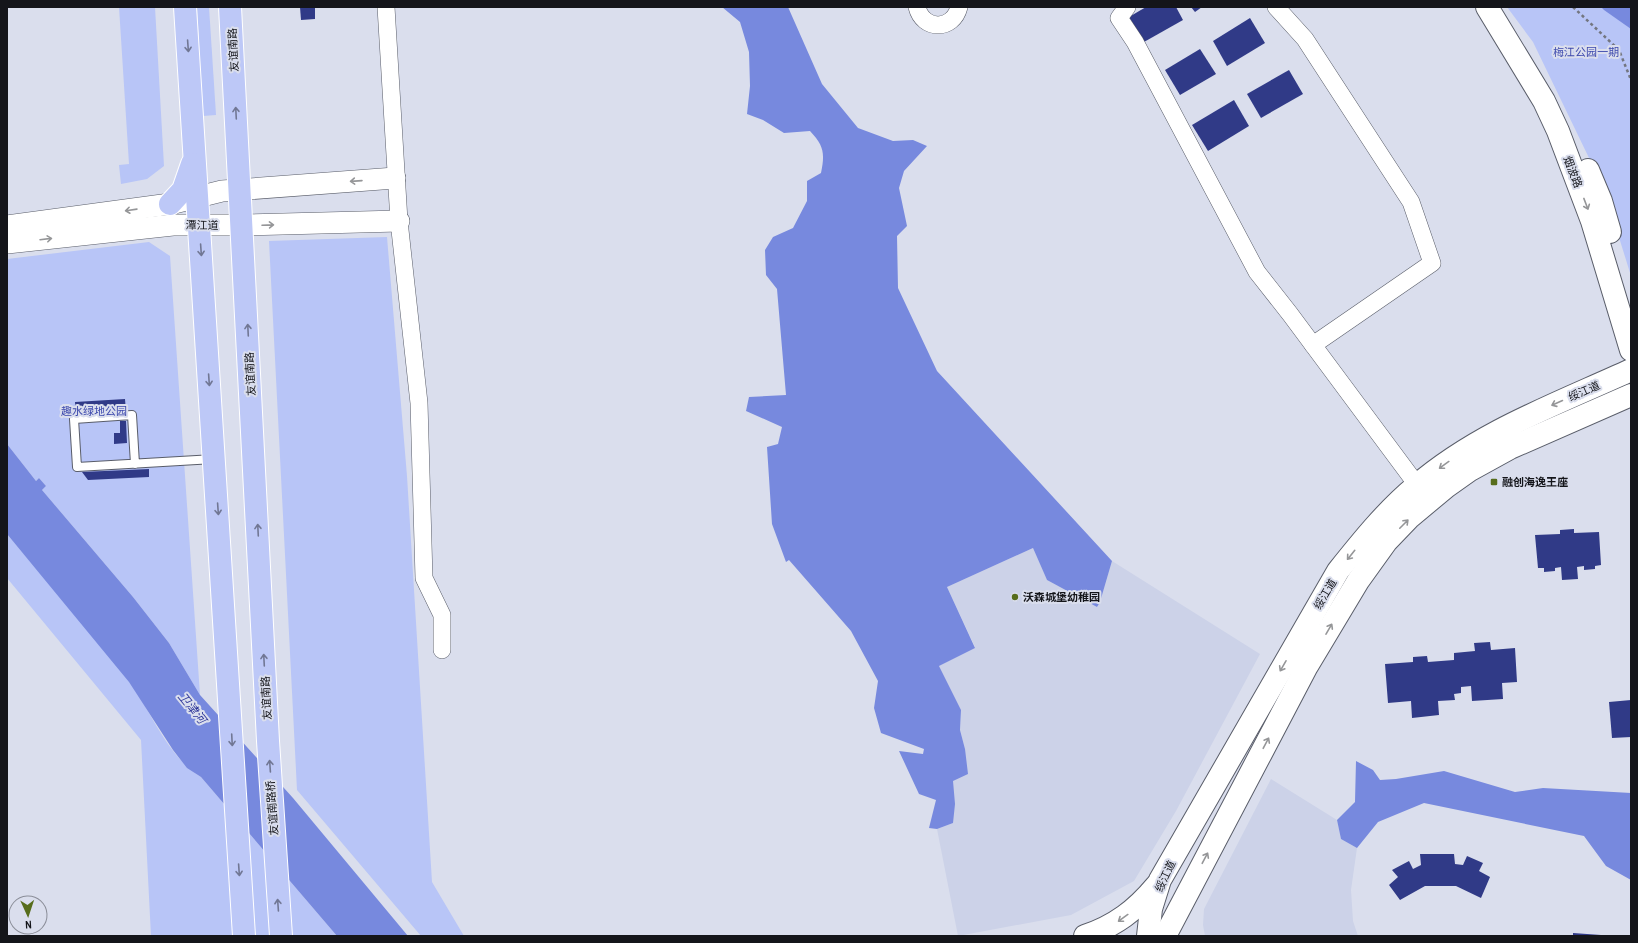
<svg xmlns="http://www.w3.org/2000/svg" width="1638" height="943" viewBox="0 0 1638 943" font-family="'Archivo Narrow','Noto Sans SC',sans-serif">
	<rect width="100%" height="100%" fill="#dadeed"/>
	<g fill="#ccd2e8">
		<polygon points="1033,548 1047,580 1097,607 1100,602 1112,561 1260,654 1176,811 1134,881 1071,915 958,936 937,829 953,823 953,781 965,749 960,730 961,710 939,666 975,647 947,587"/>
		<polygon points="1271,779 1337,820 1341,839 1357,848 1351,890 1353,921 1358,936 1205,936 1203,925 1204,909"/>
	</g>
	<g fill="#b8c5f7">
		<polygon points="119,7 155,7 164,166 147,179 121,184 119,165 129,164"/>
		<polygon points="197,7 209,7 216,115 203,116"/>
		<polygon points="1507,7 1631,7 1631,276 1604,189 1533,42"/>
		<polygon points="387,237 407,476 432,882 464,936 421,936 297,790 269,241"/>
		<polygon points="149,242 170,256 200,695 169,643 133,597 42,490 46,486 39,478 36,481 7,444 7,259"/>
		<path d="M7,534C48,583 89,630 128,680C152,712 166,755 201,777L337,936H151L141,740L7,578Z"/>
	</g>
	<g fill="#7789de">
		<path d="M722,7H788L822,84L858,128L893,141L913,140L927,146L904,171L899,188L907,226L897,236L898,288L937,371L1112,561L1100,602L1097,607L1047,580L1033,548L947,587L975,648L939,666L961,710L960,730L965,749L968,774L953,781L955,804L953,823L937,829L929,828L936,800L919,794L899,751L923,754L924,749L881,733L874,708L878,681L851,631L789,560L786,562L772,524L767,447L778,444L782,427L746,411L749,397L786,395L777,289L766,275L765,250L773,237L793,228L807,201V181L821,173C825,153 824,146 810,131L784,133L763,120L747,114L750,86L749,52L740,22Z"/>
		<polygon points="1601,7 1631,7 1631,29 1604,10"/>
		<polygon points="7,444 36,481 39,478 46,486 42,490 133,597 169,643 200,695 293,798 408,936 337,936 201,777 187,768 173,750 129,682 7,534"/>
		<polygon points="1356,761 1373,770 1380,780 1396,779 1444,771 1515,792 1543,788 1631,793 1631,880 1606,866 1584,836 1424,803 1378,822 1357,848 1341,839 1337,820 1355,802"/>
	</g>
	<g fill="#303a87">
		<polygon points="300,7 315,7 315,19 301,20"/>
		<polygon points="1146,7 1176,7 1183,20 1144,42 1129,17"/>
		<polygon points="1191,7 1202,7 1195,12"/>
		<polygon points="1250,18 1265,43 1227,66 1213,41"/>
		<polygon points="1200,49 1216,74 1180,95 1165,70"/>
		<polygon points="1289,70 1303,94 1261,118 1247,94"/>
		<polygon points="1234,100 1249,126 1208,151 1192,125"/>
		<polygon points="125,399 126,412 76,415 75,402"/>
		<polygon points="120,421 126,421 127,443 114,444 114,433 120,433"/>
		<polygon points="149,469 149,477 88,480 82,472"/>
		<polygon points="1574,529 1574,533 1599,532 1601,565 1595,566 1595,569 1584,570 1584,566 1577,567 1578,579 1562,580 1561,567 1555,568 1555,571 1544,572 1544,568 1538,568 1535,535 1560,534 1560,530"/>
		<polygon points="1490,642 1491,650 1515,648 1517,682 1502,683 1503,699 1472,701 1471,686 1461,687 1461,693 1454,694 1455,700 1438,701 1439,715 1412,718 1411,701 1388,703 1385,664 1413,662 1413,657 1427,656 1428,662 1454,660 1454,653 1475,651 1474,643"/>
		<polygon points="1631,700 1631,737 1612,738 1609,702"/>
		<polygon points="1420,854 1454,854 1455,864 1463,865 1467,856 1483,863 1479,871 1490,877 1481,898 1456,886 1425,886 1400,900 1389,885 1398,877 1392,870 1409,861 1413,869 1421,865"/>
		<polygon points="1573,933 1601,935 1601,936 1573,936"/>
	</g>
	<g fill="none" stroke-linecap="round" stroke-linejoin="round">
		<defs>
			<polyline id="service" points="135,464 132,415 74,419 77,467 214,459"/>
			<g id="minor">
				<polyline points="386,7 399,221 419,403 424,578 442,615 442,650"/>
				<path d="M917,7C923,31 953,31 959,7"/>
				<polyline points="1127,7 1119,18 1135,42 1257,272 1290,314 1417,485"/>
				<polyline points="1276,7 1305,39 1411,202 1432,263 1313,345"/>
			</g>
			<g id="tertiary">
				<polyline points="7,226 170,204 222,191 395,178"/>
				<polyline points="7,243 173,225 242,225 399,221"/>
			</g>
			<g id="secondary">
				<polyline points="1487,7 1544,101 1558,131 1592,221 1631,350"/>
				<polyline points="1588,170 1601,201 1610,232"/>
				<path d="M1085,936C1115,926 1136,910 1156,886"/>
				<path d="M1148,936L1151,909L1160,880L1338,571C1362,541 1386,511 1416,486C1479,432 1557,404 1631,370"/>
				<polyline points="1165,936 1307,666 1358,581 1386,542 1410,517 1446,487 1470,470 1510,448 1631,395"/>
			</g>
			<g id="primary">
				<polyline points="185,7 244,936"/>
				<polyline points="230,7 268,741 281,936"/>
				<polyline points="170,204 183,190 192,164"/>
			</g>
		</defs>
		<use href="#service" stroke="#595d69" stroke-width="10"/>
		<use href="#minor" stroke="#595d69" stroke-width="18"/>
		<use href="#tertiary" stroke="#595d69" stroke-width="22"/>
		<use href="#secondary" stroke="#595d69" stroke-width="24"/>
		<use href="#primary" stroke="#fff" stroke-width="24"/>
		<polyline stroke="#737680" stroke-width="2.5" stroke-dasharray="3 3" stroke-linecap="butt" points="1573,7 1619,50 1631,80"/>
		<use href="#service" stroke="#fff" stroke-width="8"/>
		<use href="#minor" stroke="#fff" stroke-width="17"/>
		<use href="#tertiary" stroke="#fff" stroke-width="21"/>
		<use href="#secondary" stroke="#fff" stroke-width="22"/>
		<use href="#primary" stroke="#bdc8f7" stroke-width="22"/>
	</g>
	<defs><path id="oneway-shaft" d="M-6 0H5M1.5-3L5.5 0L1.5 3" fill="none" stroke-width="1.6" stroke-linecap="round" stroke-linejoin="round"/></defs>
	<g stroke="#717794">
		<use href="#oneway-shaft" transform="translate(188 46) rotate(86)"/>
		<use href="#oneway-shaft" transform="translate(236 113) rotate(-93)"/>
		<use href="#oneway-shaft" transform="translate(201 250) rotate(86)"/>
		<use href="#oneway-shaft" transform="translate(248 330) rotate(-93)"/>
		<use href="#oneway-shaft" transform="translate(209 380) rotate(86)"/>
		<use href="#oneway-shaft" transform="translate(218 509) rotate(86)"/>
		<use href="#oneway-shaft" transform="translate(258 530) rotate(-93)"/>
		<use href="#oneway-shaft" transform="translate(264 660) rotate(-93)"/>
		<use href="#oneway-shaft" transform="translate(232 740) rotate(87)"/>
		<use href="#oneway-shaft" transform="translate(270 766) rotate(-94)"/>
		<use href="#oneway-shaft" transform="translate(239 870) rotate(86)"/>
		<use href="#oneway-shaft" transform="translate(278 905) rotate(-94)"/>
	</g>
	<g stroke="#959698">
		<use href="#oneway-shaft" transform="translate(356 181) rotate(176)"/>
		<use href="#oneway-shaft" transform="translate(1586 204) rotate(69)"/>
		<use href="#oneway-shaft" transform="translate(131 210) rotate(172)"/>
		<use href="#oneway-shaft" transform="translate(268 225) rotate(-2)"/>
		<use href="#oneway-shaft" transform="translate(46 239) rotate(-7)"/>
		<use href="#oneway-shaft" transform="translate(1557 403) rotate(156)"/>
		<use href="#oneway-shaft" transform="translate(1444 465) rotate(144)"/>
		<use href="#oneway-shaft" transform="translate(1404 524) rotate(-45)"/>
		<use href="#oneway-shaft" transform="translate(1351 555) rotate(129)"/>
		<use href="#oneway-shaft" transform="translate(1329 629) rotate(-60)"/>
		<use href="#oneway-shaft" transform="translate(1283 666) rotate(120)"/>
		<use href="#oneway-shaft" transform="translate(1266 743) rotate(-62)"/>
		<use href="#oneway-shaft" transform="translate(1205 858) rotate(-62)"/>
		<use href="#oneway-shaft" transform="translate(1123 918) rotate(144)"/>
	</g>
	<g fill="#576d1c" stroke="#dadeed" stroke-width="1.5">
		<rect x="1490" y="478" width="8" height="8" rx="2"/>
		<circle cx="1015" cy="597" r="4"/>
	</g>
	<g text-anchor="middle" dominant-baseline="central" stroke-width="4" stroke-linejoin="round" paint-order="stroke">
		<g font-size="11" fill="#14151a" stroke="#dadeed">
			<text transform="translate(233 50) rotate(-93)">友谊南路</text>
			<text transform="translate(1573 172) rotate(69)">烟波路</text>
			<text transform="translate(202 225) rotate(1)">潭江道</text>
			<text transform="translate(250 374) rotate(-93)">友谊南路</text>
			<text transform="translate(1584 391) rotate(-24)">绥江道</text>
			<text transform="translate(1325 594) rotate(-59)">绥江道</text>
			<text transform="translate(266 698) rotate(-93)">友谊南路</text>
			<text transform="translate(272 808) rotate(-94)">友谊南路桥</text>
			<text transform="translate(1165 876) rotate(-65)">绥江道</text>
		</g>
		<g font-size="11" fill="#3d49ad" stroke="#dadeed">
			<text x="1586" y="52">梅江公园一期</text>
			<text x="94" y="411">趣水绿地公园</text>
		</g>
		<g font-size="11" font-weight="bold" fill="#14151a" stroke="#dadeed" text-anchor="start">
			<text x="1502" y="482">融创海逸王座</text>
			<text x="1023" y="597">沃森城堡幼稚园</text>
		</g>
		<g font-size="12" font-style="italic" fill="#30389a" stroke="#dadeed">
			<text transform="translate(192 708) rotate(51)">卫津河</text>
		</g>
	</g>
	<rect width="1638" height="943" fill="none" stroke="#14151a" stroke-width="16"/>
	<g transform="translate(28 915) rotate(177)"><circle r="19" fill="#dadeed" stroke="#8b8e99"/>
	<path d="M0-3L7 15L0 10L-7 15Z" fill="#576d1c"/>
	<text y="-6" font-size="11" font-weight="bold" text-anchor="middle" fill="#14151a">N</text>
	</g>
</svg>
